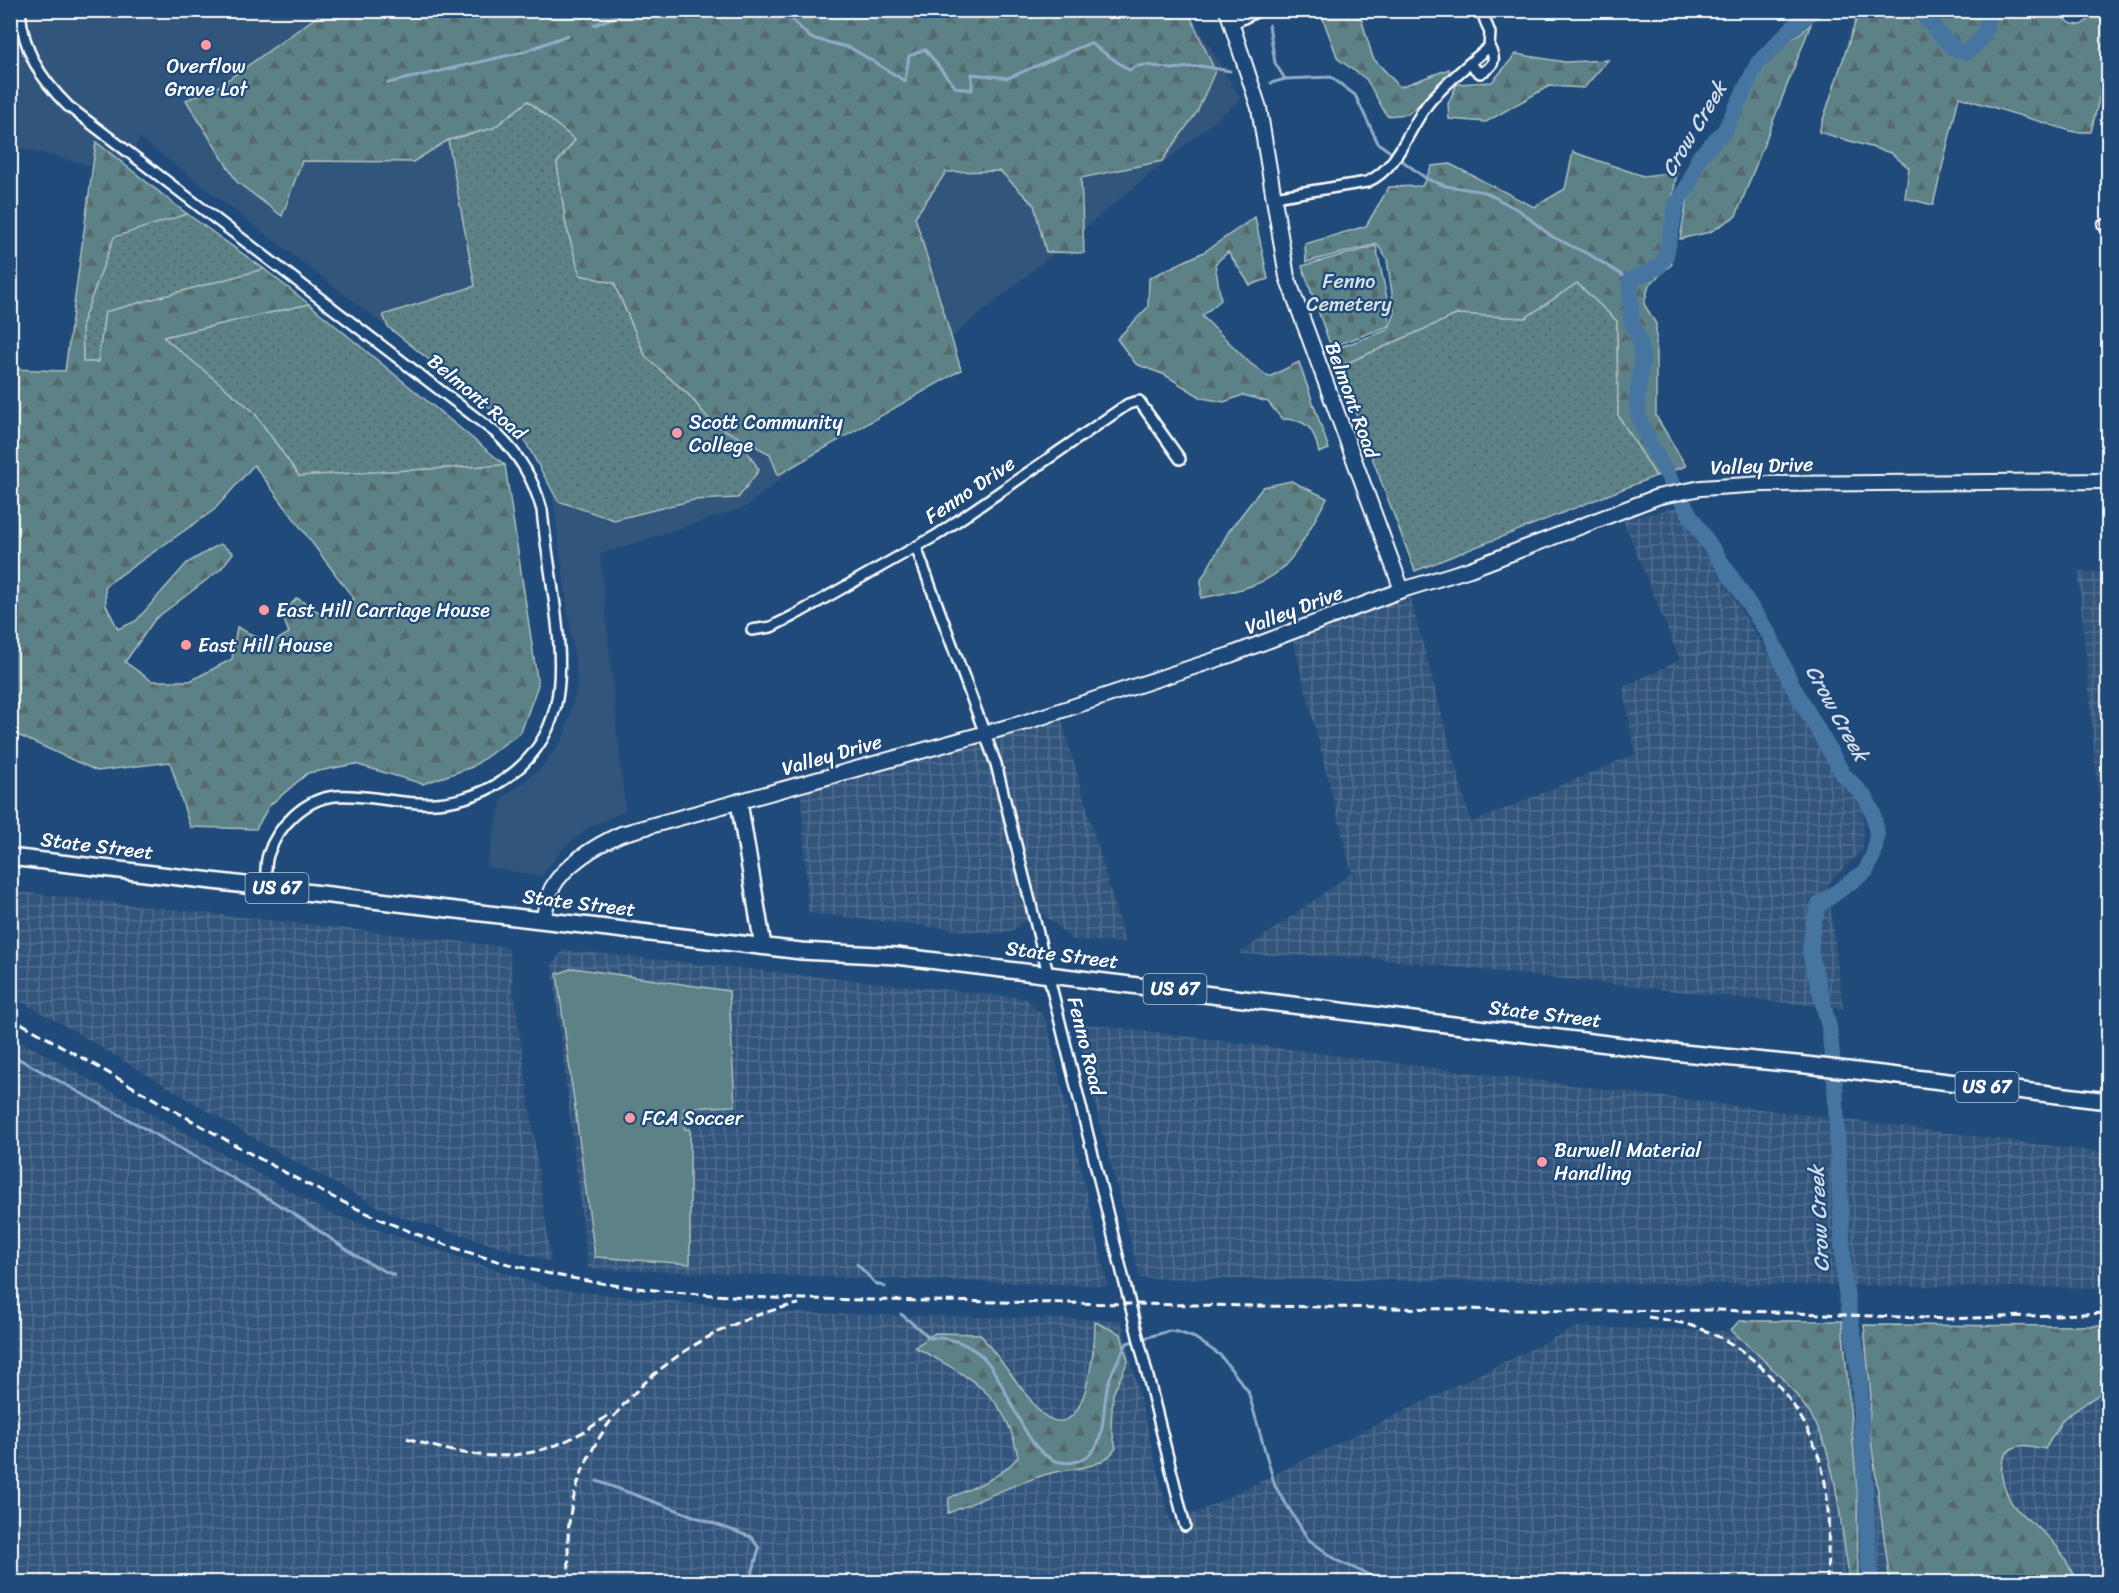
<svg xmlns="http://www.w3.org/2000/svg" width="2119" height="1593" viewBox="0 0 2119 1593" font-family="Sriracha,sans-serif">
	<defs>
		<pattern id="industrial-grid" width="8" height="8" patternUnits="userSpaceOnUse" patternTransform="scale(1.5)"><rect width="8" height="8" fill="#33557c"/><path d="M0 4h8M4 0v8" fill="none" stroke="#526e90"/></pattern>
		<pattern id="grass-dots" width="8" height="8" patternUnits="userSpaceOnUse" patternTransform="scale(1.5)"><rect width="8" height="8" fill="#5c8186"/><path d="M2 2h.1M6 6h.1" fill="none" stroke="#55696c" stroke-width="1.8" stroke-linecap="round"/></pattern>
		<pattern id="forest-firs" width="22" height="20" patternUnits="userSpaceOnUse" patternTransform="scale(1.5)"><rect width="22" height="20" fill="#5c8186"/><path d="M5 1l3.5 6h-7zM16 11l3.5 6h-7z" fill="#55696c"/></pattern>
		<pattern id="cemetery-stones" width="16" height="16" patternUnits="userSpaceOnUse" patternTransform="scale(1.5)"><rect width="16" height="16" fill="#5c8186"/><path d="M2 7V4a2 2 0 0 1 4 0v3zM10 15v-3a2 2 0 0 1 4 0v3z" fill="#55696c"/></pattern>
	</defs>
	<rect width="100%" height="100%" fill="#1f4a7a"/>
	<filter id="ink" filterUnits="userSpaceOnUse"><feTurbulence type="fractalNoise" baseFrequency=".0167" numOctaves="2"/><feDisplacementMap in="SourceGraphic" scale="12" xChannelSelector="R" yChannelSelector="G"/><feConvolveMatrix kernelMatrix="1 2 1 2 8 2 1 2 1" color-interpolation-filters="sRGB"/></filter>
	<g filter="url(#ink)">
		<polygon fill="#33557c" points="10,11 1188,11 1241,99 746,507 600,554 625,811 589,827 563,849 541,876 486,867 502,799 540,769 563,739 578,684 551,485 532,449 503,416 140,138 118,173 11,145"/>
		<g fill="url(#industrial-grid)">
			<polygon points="1678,507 1864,811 1863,849 1828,884 1843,1009 1369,958 1239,954 1352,873 1292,637 1410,596 1471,823 1635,754 1623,687 1680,660 1623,520"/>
			<polygon points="2078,571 2108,573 2108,902"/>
			<polygon points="1061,717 1125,942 1072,940 1039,910 1013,930 996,934 808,913 801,792"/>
			<polygon points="11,891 508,947 551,1262 392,1214 263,1144 74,1031 11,996"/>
			<polygon points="563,950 1025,998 1046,1019 1108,1286 588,1269 552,964"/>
			<polygon points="1074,1022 2108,1153 2108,1288 1140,1278"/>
			<polygon points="10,1035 329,1213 553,1289 789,1313 1121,1320 1171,1525 1576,1327 1887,1335 1994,1435 2108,1354 2108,1582 11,1582"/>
		</g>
		<g fill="url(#grass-dots)" stroke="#aec0c2" stroke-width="1.5">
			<polygon points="528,101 575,140 557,163 566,225 580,274 614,283 646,357 689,395 712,423 738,436 759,470 738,498 694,500 614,520 558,501 520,432 388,327 383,315 475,286 448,140 493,128"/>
			<polygon points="186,213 264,269 105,312 98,362 83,362 82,323 114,236"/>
			<polygon points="1577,283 1617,321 1618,415 1656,476 1415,571 1338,367 1458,314 1525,318"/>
			<polygon points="309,304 505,465 299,476 253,411 163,337"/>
		</g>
		<g fill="url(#forest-firs)" stroke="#aec0c2" stroke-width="1.5" fill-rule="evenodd">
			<polygon points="325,11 1188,11 1215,71 1197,112 1162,161 1081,178 1084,253 1046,252 1034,205 1000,171 946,172 915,217 961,370 778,475 770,454 712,423 689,395 646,357 614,283 580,275 566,225 557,163 575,140 528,101 493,128 448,140 413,162 302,161 282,216 237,182 186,100 219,86"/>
			<polygon points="1320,11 1359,11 1373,58 1400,87 1449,69 1449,78 1408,114 1387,116 1366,79 1338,59"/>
			<polygon points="1859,11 2052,11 2072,24 2081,25 2088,20 2091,11 2108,11 2108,62 2091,132 2074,132 1959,97 1933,205 1905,198 1909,168 1891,153 1819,132"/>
			<polygon points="1811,24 1736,216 1710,232 1680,239 1686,205 1706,158 1735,125 1769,58"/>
			<polygon points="1516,54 1565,62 1608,60 1584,88 1549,86 1486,122 1449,119 1448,104 1457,84 1492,82"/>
			<path d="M96,142L187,214L114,237L82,323L83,362H98L105,312L264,269L309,304L163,337L253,411L299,476L505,465L538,685L521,732L472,767L423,784L355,764L308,773L269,806L256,829L190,827L170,762L97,771L11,732V369L65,371ZM254,465L354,599L326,617L297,598L282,614L289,633L270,644L237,627L232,659L190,681H152L125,662L155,619L221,569L233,553L220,544L187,563L136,621L118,629L106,605L105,586L214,510Z"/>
			<polygon points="1573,152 1643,176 1677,172 1664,244 1672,264 1649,285 1644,304 1656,324 1656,416 1686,466 1656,476 1618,415 1617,321 1577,283 1525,318 1458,314 1338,367 1332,350 1388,330 1395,314 1387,259 1377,244 1306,262 1305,244 1366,226 1389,187 1422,186 1432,166 1450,164 1534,207 1565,189"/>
			<path d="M1255,217L1268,279L1250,285L1228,252L1215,264L1221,300L1202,316L1250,363L1269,377L1299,362L1329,449L1319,453C1314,429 1308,419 1282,419L1268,402L1243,395L1224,402L1202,398L1165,375L1136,364L1117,339L1148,307L1149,278L1204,252Z"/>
			<path d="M1291,481L1327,498C1286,571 1287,582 1201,598V580L1229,531L1263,487Z"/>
			<path d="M1739,1321H1842L1857,1489L1858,1582H1847L1848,1569C1841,1527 1836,1463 1817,1426C1796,1387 1763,1359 1731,1330Z"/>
			<path d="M1095,1322L1121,1334L1128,1361L1113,1394L1111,1426L1116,1448C1100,1472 1068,1467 1044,1475C1011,1485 979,1501 948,1513L949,1498C973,1487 1000,1479 1018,1457C1006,1391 968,1377 915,1347L935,1333L980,1334L1038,1410C1086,1456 1095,1348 1095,1322Z"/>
			<path d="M1864,1325L2108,1326V1385L2106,1389L2063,1419L2045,1449C2035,1447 2023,1443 2013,1448C1993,1459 2003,1490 2013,1505C2024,1519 2042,1529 2054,1543C2064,1554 2070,1570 2077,1582H1890L1869,1425L1871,1398Z"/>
		</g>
		<polygon fill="url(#cemetery-stones)" stroke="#aec0c2" stroke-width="1.5" points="1376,246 1388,303 1389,326 1331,347 1302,266"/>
		<polygon fill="#5c8186" stroke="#aec0c2" stroke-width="1.5" points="573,968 729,991 735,1106 684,1108 685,1129 690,1129 690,1264 595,1257 557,974"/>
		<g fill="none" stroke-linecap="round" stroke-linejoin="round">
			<g stroke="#91acc7" stroke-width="3">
				<polyline points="782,10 811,38 851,48 905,81 909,56 925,49 955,87 972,90 972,74 1008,78 1090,43 1129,70 1137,66 1148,65 1172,69 1201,66 1230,71"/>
				<polyline points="594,25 633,10"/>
				<polyline points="1269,25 1275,63 1285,79"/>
				<polyline points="388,83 523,52 568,35"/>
				<polyline points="1271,83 1285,79 1331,77 1355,95 1378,143 1427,179 1446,186 1485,192 1520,211 1551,236 1590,255 1630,280"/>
				<path d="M10,1054C101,1104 192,1154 281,1206C319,1228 353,1259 394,1275"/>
				<polyline points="857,1264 875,1283 885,1287"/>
				<path d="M901,1314L930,1338C946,1337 963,1342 977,1352C1012,1376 1024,1478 1078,1461C1086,1458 1094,1452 1098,1443C1105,1426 1103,1403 1108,1384C1111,1370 1121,1356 1127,1343L1169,1331L1178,1332L1195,1338L1220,1355L1248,1391L1275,1486L1308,1539L1338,1561L1385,1582"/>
				<polyline points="597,1481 751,1537 759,1548 750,1582"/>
			</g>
			<g stroke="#4774a2" stroke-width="16">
				<polyline points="1815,10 1798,22 1758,63 1725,130 1699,157 1689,184 1676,205 1666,256 1659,267 1630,280 1631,320 1640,343 1642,359 1637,400 1639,418 1648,440 1690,515 1770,636 1791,683 1843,774 1866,798 1873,813 1877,834 1874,853 1866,871 1819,905 1813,924 1810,952 1829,1027 1835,1083 1844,1279 1859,1370 1870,1582"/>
				<path d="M1918,10L1955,50L1966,52C1983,42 1988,29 1989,10"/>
			</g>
			<defs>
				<g id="street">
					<path d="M20,10C23,51 40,78 68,106L496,433C520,456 533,478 542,510C547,566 569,655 555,708C540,769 479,807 418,803C390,802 364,794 336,796C305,798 277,827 268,855C265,864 266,876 266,886"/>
					<polyline points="1481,10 1490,33 1489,47"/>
					<polyline points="1232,24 1260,10"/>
					<path d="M1469,64L1480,73C1494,67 1497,59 1489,47"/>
					<path d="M1274,197L1367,182C1401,167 1408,126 1431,100C1449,81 1469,63 1489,47"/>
					<polyline points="2103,225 2108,226"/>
					<polyline points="916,547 996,764 1185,1526"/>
					<polyline points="752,630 771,627 793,616 937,535 1128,404 1139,401 1180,459"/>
				</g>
				<g id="secondary">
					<polyline points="1227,10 1259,108 1287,277 1402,590"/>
					<path d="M543,919C546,910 547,897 552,888C565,864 597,845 621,834L1026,722L1230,655L1402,590L1470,569L1657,497L1701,488L1763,484L2108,481"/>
				</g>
				<g id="primary">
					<polyline points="739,802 763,946"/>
					<polyline points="10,857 801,951 896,956 1672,1052 1806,1065 2108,1101"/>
				</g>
			</defs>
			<use href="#street" stroke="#fff" stroke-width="14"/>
			<use href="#secondary" stroke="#fff" stroke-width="18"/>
			<use href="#primary" stroke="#fff" stroke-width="20"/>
			<use href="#street" stroke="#1f4a7a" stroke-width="9"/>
			<use href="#secondary" stroke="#1f4a7a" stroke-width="14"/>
			<use href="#primary" stroke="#1f4a7a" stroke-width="15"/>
			<g stroke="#fff" stroke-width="3" stroke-dasharray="9 4.5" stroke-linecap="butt">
				<path d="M10,1017C76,1054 141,1092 207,1129C294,1179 381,1226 477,1255C584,1288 693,1296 804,1299L1583,1311L1719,1310L1949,1319L2108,1313"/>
				<path d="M1648,1317C1667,1320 1688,1323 1706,1331C1763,1354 1809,1413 1823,1472C1831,1508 1828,1546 1827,1582"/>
				<path d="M407,1438C485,1465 544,1465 611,1413"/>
				<path d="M570,1582C568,1557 566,1531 572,1505C594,1401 699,1323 799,1304"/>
			</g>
		</g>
	</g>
	<g fill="#ff9aa2" stroke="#1f4a7a" stroke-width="2">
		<circle cx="206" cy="45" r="6"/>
		<circle cx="677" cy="433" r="6"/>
		<circle cx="264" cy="610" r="6"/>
		<circle cx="186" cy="645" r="6"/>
		<circle cx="630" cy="1118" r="6"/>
		<circle cx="1542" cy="1162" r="6"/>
	</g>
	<g text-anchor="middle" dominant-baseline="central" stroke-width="4.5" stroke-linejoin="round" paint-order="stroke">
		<g fill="#1f4a7a" stroke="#bcc9d7" stroke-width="1.5">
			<rect x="245.5" y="873" width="63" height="30" rx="4.5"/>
			<rect x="1143.5" y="974" width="63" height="30" rx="4.5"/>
			<rect x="1955.5" y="1072" width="63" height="30" rx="4.5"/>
		</g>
		<g font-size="18" font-weight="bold" fill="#fff">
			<text x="277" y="888">US 67</text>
			<text x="1175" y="989">US 67</text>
			<text x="1987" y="1087">US 67</text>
		</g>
		<g font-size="20" fill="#fff" stroke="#1f4a7a" text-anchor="start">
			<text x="206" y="66" text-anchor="middle">Overflow<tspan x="206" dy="23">Grave Lot</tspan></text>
			<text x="689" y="422">Scott Community<tspan x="689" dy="23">College</tspan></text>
			<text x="276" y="610">East Hill Carriage House</text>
			<text x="198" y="645">East Hill House</text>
			<text x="642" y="1118">FCA Soccer</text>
			<text x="1554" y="1150">Burwell Material<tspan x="1554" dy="23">Handling</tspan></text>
		</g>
		<g font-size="20" fill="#d6e0e1" stroke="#1f4a7a">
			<text x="1349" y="281">Fenno<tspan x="1349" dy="23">Cemetery</tspan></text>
		</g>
		<g font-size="20" fill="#fff" stroke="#1f4a7a">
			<text transform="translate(477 397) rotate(40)">Belmont Road</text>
			<text transform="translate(1352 400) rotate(70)">Belmont Road</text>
			<text transform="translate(1762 466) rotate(-2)">Valley Drive</text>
			<text transform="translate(970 490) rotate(-34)">Fenno Drive</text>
			<text transform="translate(1294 610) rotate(-21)">Valley Drive</text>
			<text transform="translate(832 755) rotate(-16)">Valley Drive</text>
			<text transform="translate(97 846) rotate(7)">State Street</text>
			<text transform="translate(579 903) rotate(7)">State Street</text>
			<text transform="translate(1062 955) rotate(7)">State Street</text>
			<text transform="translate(1545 1014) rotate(7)">State Street</text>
			<text transform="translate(1086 1046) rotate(76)">Fenno Road</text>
		</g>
		<g font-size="21" font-style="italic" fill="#d1dce8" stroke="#1f4a7a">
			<text transform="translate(1694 129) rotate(-59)">Crow Creek</text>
			<text transform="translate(1837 713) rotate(61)">Crow Creek</text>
			<text transform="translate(1819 1219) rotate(-93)">Crow Creek</text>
		</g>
	</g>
	<rect width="2119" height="1593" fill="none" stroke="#1f4a7a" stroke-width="36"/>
	<rect x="18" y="18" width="2083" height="1557" fill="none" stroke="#fff" stroke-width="2" filter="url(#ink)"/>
</svg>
